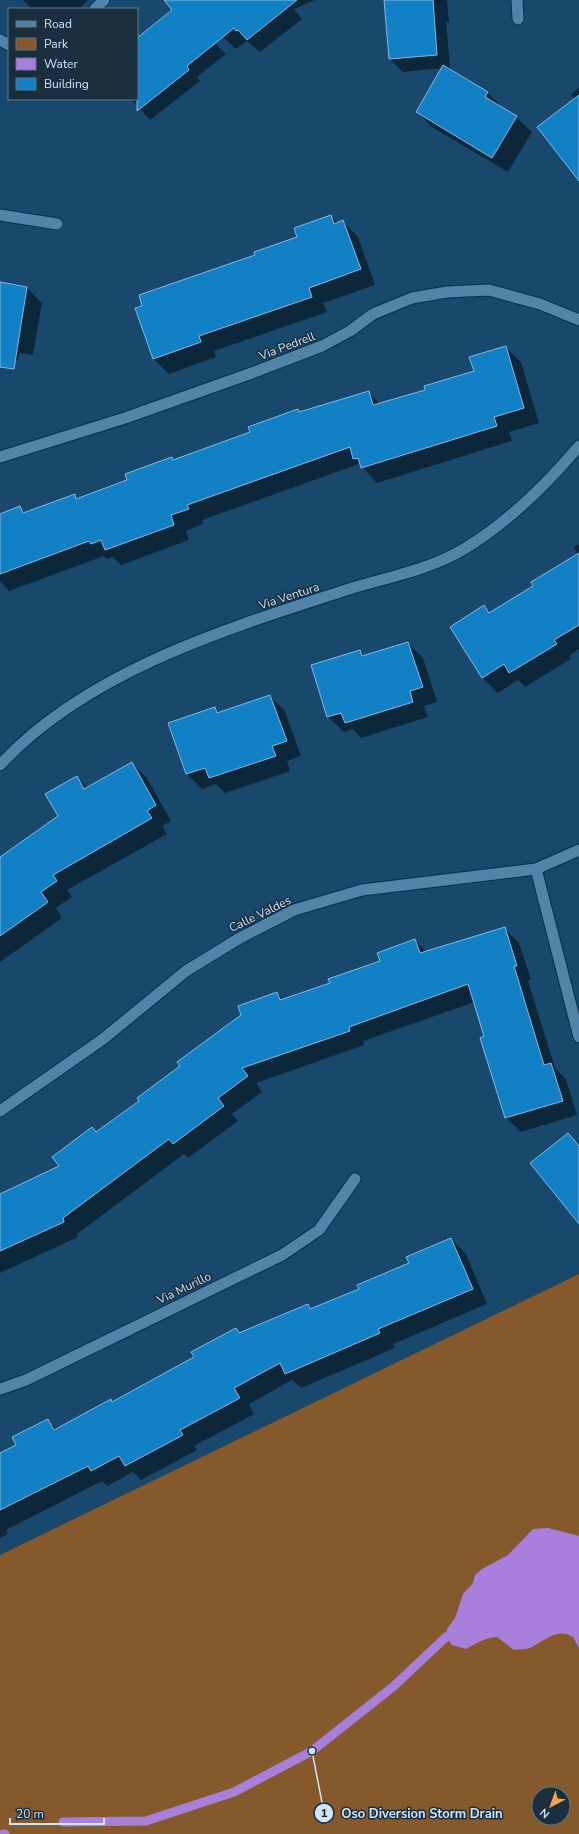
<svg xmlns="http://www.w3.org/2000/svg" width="579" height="1834" viewBox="0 0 579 1834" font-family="'Nunito Sans',sans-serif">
	<rect width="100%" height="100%" fill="#18496d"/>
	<path fill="#85592c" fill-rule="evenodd" d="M579,1274V1834H0V1555ZM539,1794H563V1818H539Z"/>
	<path fill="#a87fda" d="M548,1528L579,1536V1648L573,1637C557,1627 545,1641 530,1648C525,1650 519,1649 514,1650L497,1637C484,1638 477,1643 466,1649L452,1645L446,1637L447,1629L455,1618L463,1594L473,1583L475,1575L482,1569L508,1555L533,1529Z"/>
	<g fill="#0007">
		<polygon points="23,0 88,0 79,9 32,9"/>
		<polygon points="200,0 315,0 294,9 302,19 260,52 247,41 236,49 223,37"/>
		<polygon points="385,0 447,0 449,22 446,22 450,68 446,68 488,93 503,108 516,117 532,132 508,172 432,127 417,112 443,68 403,72 390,59"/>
		<polygon points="178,7 226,54 197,77 200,81 150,120 131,99 137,99 137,39"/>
		<polygon points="579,88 579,176 575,100 571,94"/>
		<polygon points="331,216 338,223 343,221 358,237 375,285 323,303 327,312 214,351 216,357 169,374 154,359 144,307 299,237"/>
		<polygon points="0,283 27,288 42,303 33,355 19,353 18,360 0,357"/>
		<polygon points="505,347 521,362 539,423 509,432 512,441 377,483 359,464 202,520 203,524 186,531 189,540 121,565 113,557 107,559 104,556 9,591 0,581 0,515 20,508 25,513 74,495 78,499 129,481 171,458 174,461 251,433 298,410 300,412 368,392 380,404 426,390 475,372"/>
		<polygon points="579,544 579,649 569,656 571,659 525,687 518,680 498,693 483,678 484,607 491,613 534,586 578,555 574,547"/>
		<polygon points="408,643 423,658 437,702 424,706 428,717 361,738 353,729 344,732 328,717 313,666 360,651 365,657"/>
		<polygon points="270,696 285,711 301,756 287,761 290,771 225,793 216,784 202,789 187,774 169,723 214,708 220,713"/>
		<polygon points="132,763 147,778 171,821 162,826 167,834 67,890 72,897 56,908 62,918 0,962 0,858 59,817 77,777 88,788"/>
		<polygon points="504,928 519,943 531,980 528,981 555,1068 566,1079 577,1115 521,1132 506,1118 486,1037 475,1002 363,1041 364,1045 256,1083 262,1092 232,1114 238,1121 188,1158 184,1154 77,1234 78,1237 0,1273 0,1195 61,1167 97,1133 277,993 284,1000 331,983 381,962 415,940 427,952"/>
		<polygon points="451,1239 466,1254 487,1304 393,1344 395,1348 301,1388 292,1380 249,1404 254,1414 194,1446 197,1450 141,1480 133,1472 107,1486 102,1481 6,1530 8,1534 0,1538 0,1454 17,1445 48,1420 57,1429 110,1400 112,1402 195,1357 236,1329 241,1334 308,1305 312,1309 360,1289 410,1264"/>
	</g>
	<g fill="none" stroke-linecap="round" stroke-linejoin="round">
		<g stroke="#a87fda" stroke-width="9">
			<polyline points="63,1822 146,1821 234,1792 312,1751 394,1686 446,1637 457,1632"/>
			<polyline points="3,1834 5,1834"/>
		</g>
	</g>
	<g fill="#1180c4" stroke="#87b9e2">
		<polygon points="164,0 297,0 247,40 238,30 236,31 234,28 187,66 189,70 137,111 137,38 172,10"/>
		<polygon points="384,0 433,0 437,55 389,59"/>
		<polygon points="443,65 488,92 485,97 517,116 492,158 416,112"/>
		<polygon points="579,95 579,181 537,127"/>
		<polygon points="331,215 334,224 343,220 361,269 309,288 312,297 199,336 201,342 153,359 135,308 142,306 139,295 255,255 254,252 297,237 294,228"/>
		<polygon points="0,282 27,287 14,369 0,367"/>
		<polygon points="506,346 524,408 494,417 497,426 361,468 358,458 353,459 350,447 187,505 189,509 171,515 174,525 105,550 101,540 91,544 89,541 0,574 0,514 20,506 23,513 75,494 76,499 127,480 125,474 172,457 173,460 250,432 248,427 298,409 299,412 369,391 373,405 425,390 424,386 474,371 469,357"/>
		<polygon points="579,553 579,625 554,640 557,644 509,673 504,664 482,678 450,627 484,605 489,613 533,586 531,582"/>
		<polygon points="408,642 423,687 410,691 413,702 345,723 341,713 327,717 311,665 360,650 362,656"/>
		<polygon points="270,695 287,741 272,746 276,756 209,778 205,768 186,774 168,723 215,707 217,713"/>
		<polygon points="132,762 156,805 147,811 152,818 53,875 57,881 41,892 48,902 0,936 0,857 58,816 45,794 77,776 84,789"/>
		<polygon points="505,927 517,966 514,966 544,1065 551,1063 563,1101 505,1118 480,1038 484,1036 468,984 349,1027 350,1031 242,1068 248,1076 218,1098 224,1106 173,1144 169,1139 63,1218 64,1222 0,1251 0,1194 59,1166 52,1157 92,1127 96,1132 139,1101 137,1098 180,1066 177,1062 241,1015 238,1006 277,992 280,1000 330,983 328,979 380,961 377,953 415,939 420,953"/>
		<polygon points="568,1133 579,1146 579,1224 530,1163"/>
		<polygon points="451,1238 473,1289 378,1329 380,1333 285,1374 280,1363 234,1388 240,1398 180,1430 183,1435 125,1466 119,1456 91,1471 88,1466 0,1510 0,1453 16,1445 12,1437 48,1419 54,1430 111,1399 112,1402 194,1357 191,1352 236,1328 239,1333 308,1304 310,1309 359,1289 357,1285 409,1263 406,1257"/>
	</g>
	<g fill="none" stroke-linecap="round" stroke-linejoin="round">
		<defs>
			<g id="minor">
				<polyline points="517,0 518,19"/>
				<polyline points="95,9 104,0"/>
				<polyline points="0,40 9,45"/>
				<polyline points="0,215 57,224"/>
				<polyline points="0,457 125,418 249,374 322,346 350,331 373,314 412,298 447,292 489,290 540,304 579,320"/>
				<path d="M0,765C88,670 229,628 349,589C388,577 429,570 464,549C507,523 546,485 579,446"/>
				<polyline points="536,869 579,1037"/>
				<polyline points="0,1389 26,1380 282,1255 319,1230 355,1179"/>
			</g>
			<polyline id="tertiary" points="0,1111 103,1039 186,971 238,939 294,910 362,890 536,869 579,850"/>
		</defs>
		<use href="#minor" stroke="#082f49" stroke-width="13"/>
		<use href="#tertiary" stroke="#082f49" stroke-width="13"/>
		<use href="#minor" stroke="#5283a9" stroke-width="11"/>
		<use href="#tertiary" stroke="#5283a9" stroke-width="11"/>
	</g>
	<g text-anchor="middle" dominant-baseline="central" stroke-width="3" stroke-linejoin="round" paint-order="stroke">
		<g font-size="12" fill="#cce5fa" stroke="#1a2e3e">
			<text transform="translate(287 346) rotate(-21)">Via Pedrell</text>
			<text transform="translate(289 596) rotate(-18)">Via Ventura</text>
			<text transform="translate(260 914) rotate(-26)">Calle Valdes</text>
			<text transform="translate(184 1288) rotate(-26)">Via Murillo</text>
		</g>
	</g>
	<path fill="none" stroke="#cce5fa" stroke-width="1.5" d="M312 1751L324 1813"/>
	<g fill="#cce5fa" stroke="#1a2e3e" stroke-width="1.5">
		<circle cx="312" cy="1751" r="4"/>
		<circle cx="324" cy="1813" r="10"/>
	</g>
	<g font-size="12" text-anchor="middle" font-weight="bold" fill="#111">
		<text x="324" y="1817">1</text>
	</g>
	<g font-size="13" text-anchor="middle" font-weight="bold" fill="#cce5fa" stroke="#1a2e3e" stroke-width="3" stroke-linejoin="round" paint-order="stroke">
		<text x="422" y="1818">Oso Diversion Storm Drain</text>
	</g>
	<rect x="8" y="8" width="130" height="92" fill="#1a2e3e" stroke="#617789"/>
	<rect x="16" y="21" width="20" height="6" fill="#5283a9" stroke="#617789"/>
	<text x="44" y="28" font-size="12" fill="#cce5fa">Road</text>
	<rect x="16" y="38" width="20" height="12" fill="#85592c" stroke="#617789"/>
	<text x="44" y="48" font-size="12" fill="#cce5fa">Park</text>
	<rect x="16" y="58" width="20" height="12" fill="#a87fda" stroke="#617789"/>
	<text x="44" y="68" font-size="12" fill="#cce5fa">Water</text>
	<rect x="16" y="78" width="20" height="12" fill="#1180c4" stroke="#617789"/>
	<text x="44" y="88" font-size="12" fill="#cce5fa">Building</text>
	<g transform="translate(551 1806) rotate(221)"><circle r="19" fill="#1a2e3e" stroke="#617789"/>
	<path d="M0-3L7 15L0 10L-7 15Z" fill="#f7a148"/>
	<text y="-6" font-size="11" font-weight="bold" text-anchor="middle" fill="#cce5fa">N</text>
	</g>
	<path d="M10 1818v6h94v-6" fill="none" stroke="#cce5fa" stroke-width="2"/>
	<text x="16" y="1818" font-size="12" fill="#cce5fa" stroke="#1a2e3e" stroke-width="3" paint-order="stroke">20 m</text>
</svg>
